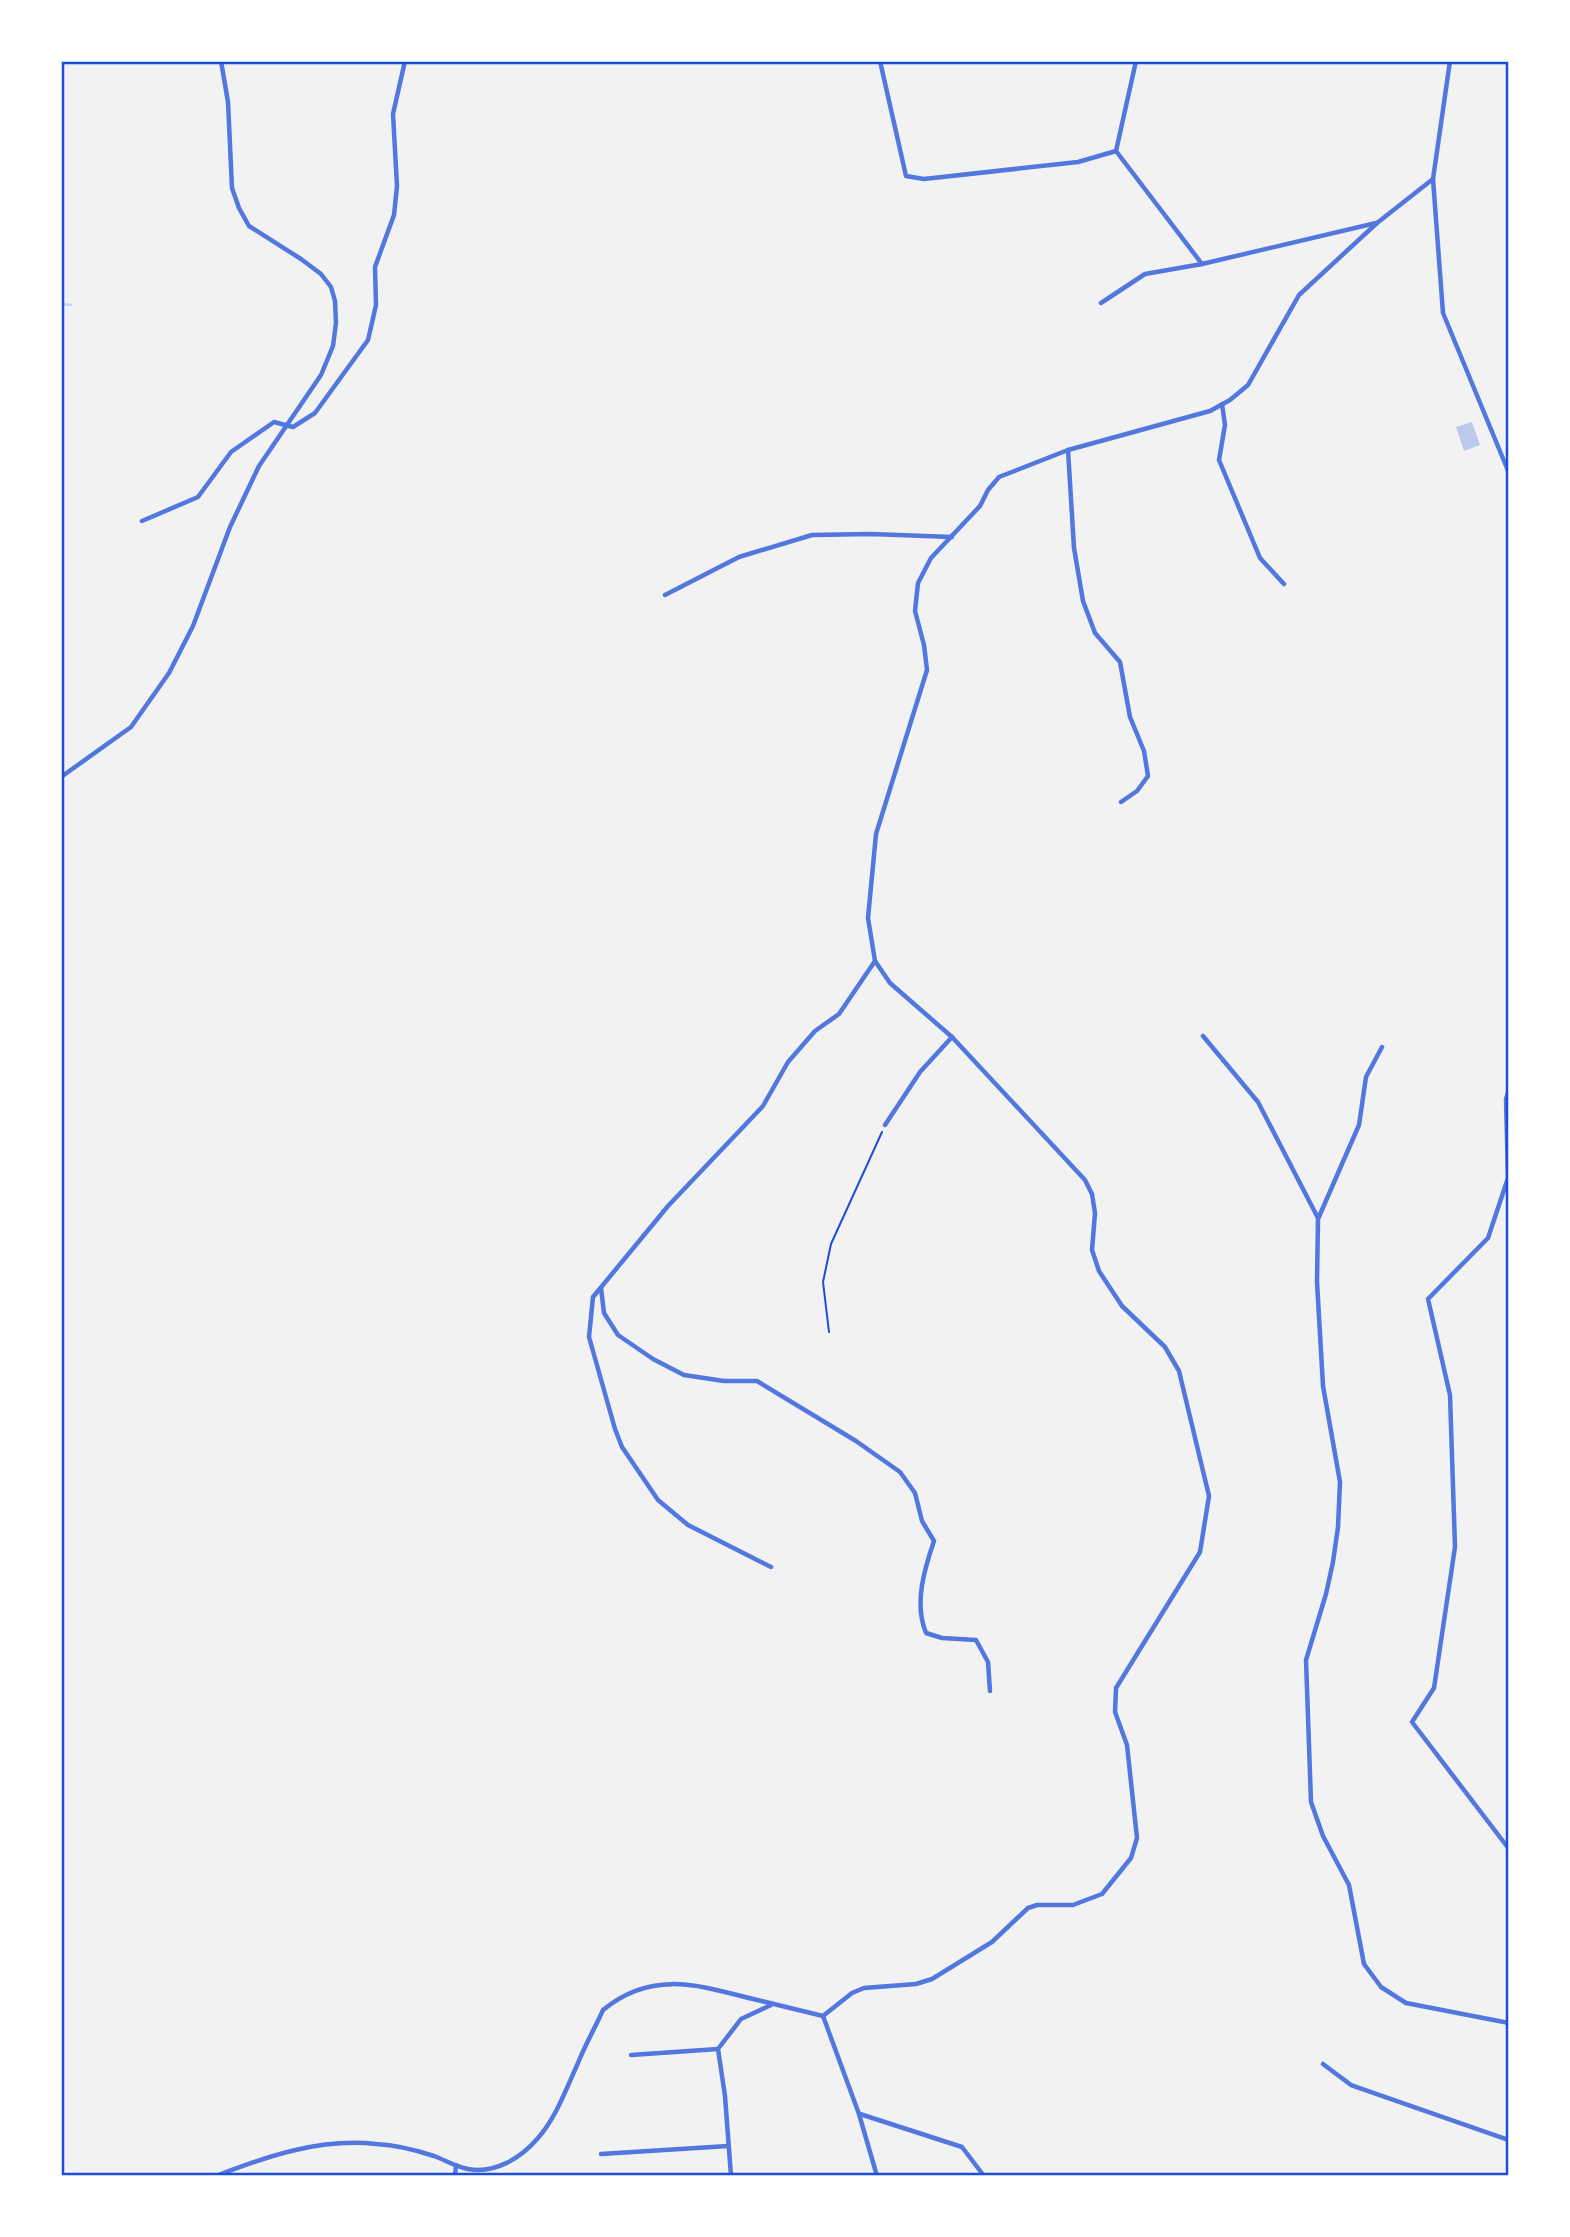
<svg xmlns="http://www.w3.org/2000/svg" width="1570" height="2237" viewBox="0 0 1570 2237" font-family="'Fira Sans Condensed',sans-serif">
	<rect width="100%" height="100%" fill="#f2f2f2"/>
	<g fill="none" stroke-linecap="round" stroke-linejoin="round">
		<polyline stroke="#bfd3fe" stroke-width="2.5" points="61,304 71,305"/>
	</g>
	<polygon fill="#bdc9ec" points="1472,422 1480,445 1464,451 1456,427"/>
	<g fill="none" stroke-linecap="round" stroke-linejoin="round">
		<polyline stroke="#1d4ed8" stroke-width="2" points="829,1332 823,1282 831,1244 882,1132"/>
		<g stroke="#5277de" stroke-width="4.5">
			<polyline points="880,61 906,176 924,179 1078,162 1116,151 1136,61"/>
			<polyline points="1450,61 1433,179 1443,313 1509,473"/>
			<polyline points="1116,151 1202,264"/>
			<polyline points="1101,303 1145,274 1202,264 1376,223"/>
			<polyline points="1222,404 1225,425 1219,460 1260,558 1284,584"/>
			<polyline points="1068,450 1074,548 1083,601 1095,633 1120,662 1130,717 1144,751 1148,776 1137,791 1121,802"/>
			<polyline points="142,521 198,497 231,452 274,422 293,427 315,413 368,340 376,305 375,267 394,215 397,186 393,114 405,61"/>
			<polyline points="665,595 739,557 812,535 871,534 952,537"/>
			<polyline points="61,777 131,727 169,673 193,626 230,527 259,466 321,375 333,346 336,323 335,301 331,287 321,274 301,259 249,226 239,208 232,188 228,102 221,61"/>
			<polyline points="1203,1036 1258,1102 1318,1218"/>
			<polyline points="1382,1047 1366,1077 1359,1125 1318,1219 1317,1282 1323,1386 1340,1482 1338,1527 1333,1562 1326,1594 1306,1660 1311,1802 1323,1836 1349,1885 1364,1964 1381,1987 1406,2003 1509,2023"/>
			<polyline points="1509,1090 1506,1099 1508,1178 1488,1238 1428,1299 1450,1395 1455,1547 1434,1688 1412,1722 1509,1849"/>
			<polyline points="885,1125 920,1072 952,1037"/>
			<path d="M601,1288L604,1313L618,1335L653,1359L684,1375L724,1381H757L856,1441L900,1472L915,1493L922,1521L934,1541C924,1570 914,1604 926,1633L942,1638L976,1640L988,1662L990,1691"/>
			<polyline points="771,1567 688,1525 658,1500 622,1447 615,1429 589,1337 593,1297 668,1206 763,1106 788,1062 815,1031 839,1014 875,961"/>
			<polyline points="823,2016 852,1993 864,1988 916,1984 932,1979 992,1942 1028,1908 1037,1905 1073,1905 1102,1894 1131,1858 1137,1838 1127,1745 1115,1712 1116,1688 1200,1552 1209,1496 1179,1371 1165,1347 1122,1306 1099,1271 1092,1250 1095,1213 1092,1194 1085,1180 952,1037 890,983 875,961 868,918 876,834 927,670 924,645 915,611 918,583 931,558 980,506 988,490 999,477 1068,450 1210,411 1230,400 1248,385 1299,295 1377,223 1433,179"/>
			<polyline points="823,2016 859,2114 877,2176"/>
			<polyline points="631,2055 718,2049"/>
			<polyline points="1323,2064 1351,2085 1509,2140"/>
			<polyline points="860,2114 962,2147 984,2176"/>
			<polyline points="601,2154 728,2146"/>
			<path d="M216,2176C267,2156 321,2138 376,2144C395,2145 416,2150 434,2156C445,2160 456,2167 468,2169C495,2174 521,2158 538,2138C556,2118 567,2087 578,2063C585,2045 595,2028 603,2010C650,1971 695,1984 749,1998C773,2004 798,2010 823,2016"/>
			<polyline points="455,2176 456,2165"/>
			<polyline points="731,2176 725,2096 718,2049 741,2019 771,2005"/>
		</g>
	</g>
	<rect width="1570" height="2237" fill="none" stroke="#ffffff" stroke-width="126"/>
	<rect x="63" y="63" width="1444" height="2111" fill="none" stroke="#1d4ed8" stroke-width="2.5"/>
</svg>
